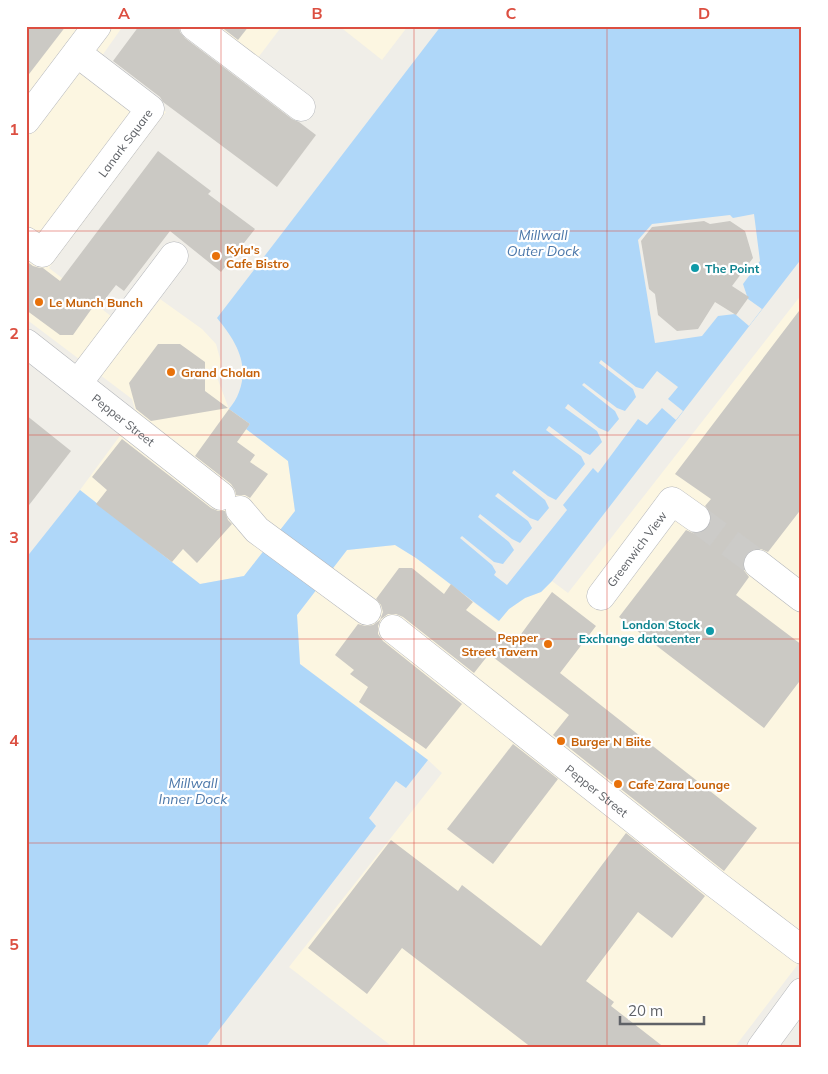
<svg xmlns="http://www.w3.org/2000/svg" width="828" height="1074" viewBox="0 0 828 1074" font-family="Mulish,sans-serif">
	<rect width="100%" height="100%" fill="#f0eee8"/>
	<g fill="#fcf6e1">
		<polygon points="26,26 123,26 99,60 166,112 49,268 134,334 160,299 202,329 216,344 221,362 218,380 229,409 250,424 246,429 288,461 295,511 244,576 200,584 80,490 136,414 132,399 26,319"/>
		<polygon points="214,26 282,26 257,59"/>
		<polygon points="339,26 408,26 382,60"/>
		<polygon points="802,294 802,959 734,1048 394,1048 289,967 442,773 428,760 300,664 297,615 347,550 395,545 416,558 498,621 509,609 525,598 541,592 552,581 568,593"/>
	</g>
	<path fill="#afd7f9" d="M441,26H802V258L552,581L541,592L525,598L509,609L499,621L416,558L395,545L347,550L297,615L300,664L428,760L406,788L396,781L369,818L376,826L205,1048H26V558L80,490L200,584L244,576L295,511L288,461L246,429L250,424L229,409C233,404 237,398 239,392C250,363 235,340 217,318Z"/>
	<g fill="#f0eee8">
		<polygon points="754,214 760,261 743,284 748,299 762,309 749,326 735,314 718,316 702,336 655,343 638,240 652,224 730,215 733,218"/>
		<polygon points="601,360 636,387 643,389 657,371 678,387 668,399 683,411 676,420 662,408 647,425 638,419 598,473 593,468 563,505 567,510 507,585 494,575 496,572 492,565 460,538 462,536 494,562 503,564 514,550 509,542 478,517 480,514 512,539 520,543 532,528 528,521 495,496 498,493 530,518 538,521 549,508 545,500 512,473 514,470 548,496 556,500 585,464 581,456 546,430 549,426 584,452 590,455 602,442 597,431 565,408 568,404 599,428 608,432 619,419 615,411 582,385 584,383 617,408 625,411 636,397 633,389 599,363"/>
	</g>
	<g fill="#cbc9c4">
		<polygon points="26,26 66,26 26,78"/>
		<polygon points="139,26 179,26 180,32 185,38 292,119 299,122 316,135 277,187 163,102 160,97 113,61"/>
		<polygon points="220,26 249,26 238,40"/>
		<polygon points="158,151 211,191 208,194 255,229 221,272 170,231 124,291 116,285 99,307 95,304 73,335 60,335 26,310 26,261 33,266 40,268 43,268 60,281"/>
		<polygon points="704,221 710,224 730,221 745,231 753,258 732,286 749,297 736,315 715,302 698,329 677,331 658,315 655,294 649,289 641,241 652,227"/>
		<polygon points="802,307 802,508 768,552 761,549 753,549 745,555 743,562 743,569 749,577 736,595 802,645 802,678 764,728 619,617 686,530 695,534 703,532 709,527 712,519 710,512 705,506 711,499 675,474"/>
		<polygon points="158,344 180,344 205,362 205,391 228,408 151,421 136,409 129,383"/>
		<polygon points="229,409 250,424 237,442 255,455 250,462 268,474 250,498 245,495 236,495 235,490 231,484 195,456"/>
		<polygon points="26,415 71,451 26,509"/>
		<polygon points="122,439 211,508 218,511 225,511 228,520 232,524 197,563 183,549 172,562 96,504 107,490 92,477"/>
		<polygon points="399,568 412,568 444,594 451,584 473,602 466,610 513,645 552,592 596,626 560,673 757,828 724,871 553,735 569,715 489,654 474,673 403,617 396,614 388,614 381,619 378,626 378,634 383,641 462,704 426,749 359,702 368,687 350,674 354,670 335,655 358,624 365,626 373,625 380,620 383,612 381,605 376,599"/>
		<polygon points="513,744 558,779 493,864 447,829"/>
		<polygon points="626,833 705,896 672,938 638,912 586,981 614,1002 611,1006 665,1048 532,1048 402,948 367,994 308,948 391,840 458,891 462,885 541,946"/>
	</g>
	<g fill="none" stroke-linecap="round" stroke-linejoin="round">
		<polyline stroke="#cccbc8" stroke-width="28" stroke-dasharray="28 14" stroke-linecap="butt" points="696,518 758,564"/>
		<defs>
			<g id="minor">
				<polyline points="194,26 301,107"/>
				<polyline points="26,120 97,26"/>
				<path id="s1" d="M26,241L42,253L150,109L77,53"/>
				<path id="s2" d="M26,343L221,496"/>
				<polyline points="78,383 174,256"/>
				<polyline points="240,510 257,530 367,611"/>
				<polyline points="758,564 802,598"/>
				<path id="s3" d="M601,596L672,501L696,518"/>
				<path id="s4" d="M393,629L714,883L802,950"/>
				<polyline points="761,1048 802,992"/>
			</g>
		</defs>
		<use href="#minor" stroke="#b5b7bb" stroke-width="29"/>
		<use href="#minor" stroke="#fff" stroke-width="28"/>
	</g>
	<path fill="none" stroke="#dc4f41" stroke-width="1" stroke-opacity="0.55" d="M221,26V1048M414,26V1048M607,26V1048M26,231H802M26,435H802M26,639H802M26,843H802"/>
	<g fill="#e8710a" stroke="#fff" stroke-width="2">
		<circle cx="216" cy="256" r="5"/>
		<circle cx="39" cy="302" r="5"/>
		<circle cx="171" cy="372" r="5"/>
		<circle cx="548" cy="644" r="5"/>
		<circle cx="561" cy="741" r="5"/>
		<circle cx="618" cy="784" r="5"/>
	</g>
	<g fill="#0f9aa8" stroke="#fff" stroke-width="2">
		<circle cx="695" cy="268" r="5"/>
		<circle cx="710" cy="631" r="5"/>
	</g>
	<g text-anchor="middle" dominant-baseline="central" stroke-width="4.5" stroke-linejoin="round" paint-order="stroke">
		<g font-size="12" fill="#5f6267" stroke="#fff">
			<text stroke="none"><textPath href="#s1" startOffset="158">Lanark Square</textPath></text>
			<text stroke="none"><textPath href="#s2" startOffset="124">Pepper Street</textPath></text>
			<text stroke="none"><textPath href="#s3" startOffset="59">Greenwich View</textPath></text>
			<text stroke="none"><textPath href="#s4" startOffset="260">Pepper Street</textPath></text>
		</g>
		<g font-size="12" font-weight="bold" fill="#c56008" stroke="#fff" text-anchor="start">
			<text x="226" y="249">Kyla's<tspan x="226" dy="14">Cafe Bistro</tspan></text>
			<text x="49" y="302">Le Munch Bunch</text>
			<text x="181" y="372">Grand Cholan</text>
			<text x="538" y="637" text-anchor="end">Pepper<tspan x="538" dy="14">Street Tavern</tspan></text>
			<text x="571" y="741">Burger N Biite</text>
			<text x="628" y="784">Cafe Zara Lounge</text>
		</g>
		<g font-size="12" font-weight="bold" fill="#0d838f" stroke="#fff" text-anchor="start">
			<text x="705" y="268">The Point</text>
			<text x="700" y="624" text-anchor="end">London Stock<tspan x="700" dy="14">Exchange datacenter</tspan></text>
		</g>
		<g font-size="14" font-style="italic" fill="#4c78aa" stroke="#fff">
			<text x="543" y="235">Millwall<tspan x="543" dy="16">Outer Dock</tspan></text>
			<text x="193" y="783">Millwall<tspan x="193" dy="16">Inner Dock</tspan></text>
		</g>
	</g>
	<rect width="828" height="1074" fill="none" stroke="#ffffff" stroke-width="55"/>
	<path d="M620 1016v8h84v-8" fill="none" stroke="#5f6267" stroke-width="2.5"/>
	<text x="628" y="1016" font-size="15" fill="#5f6267" stroke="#ffffff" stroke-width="4" paint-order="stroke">20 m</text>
	<rect x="28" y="28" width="772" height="1018" fill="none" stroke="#dc4f41" stroke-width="2"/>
	<g font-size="16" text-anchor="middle" font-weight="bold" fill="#dc4f41">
		<text x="124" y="19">A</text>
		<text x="317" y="19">B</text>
		<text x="511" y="19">C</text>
		<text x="704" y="19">D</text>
		<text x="14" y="135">1</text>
		<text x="14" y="339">2</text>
		<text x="14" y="543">3</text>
		<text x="14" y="746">4</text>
		<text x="14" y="950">5</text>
	</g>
</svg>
